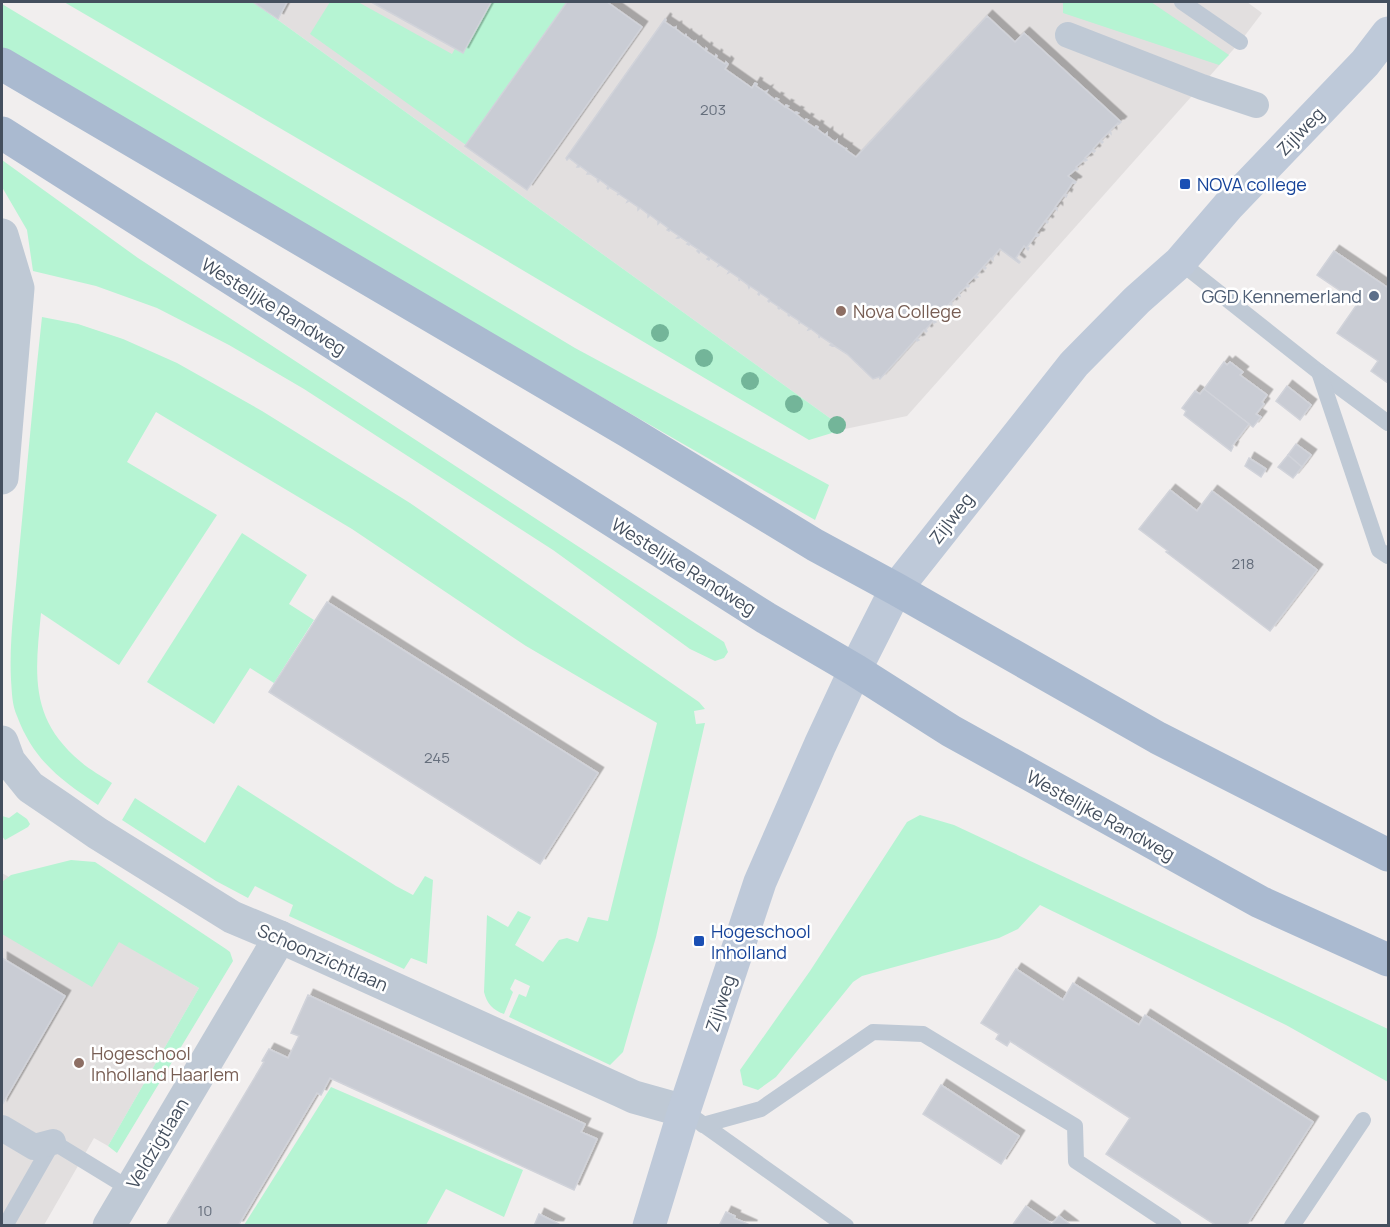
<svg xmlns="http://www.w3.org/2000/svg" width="1390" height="1227" viewBox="0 0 1390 1227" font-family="Manrope,sans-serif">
	<defs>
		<filter id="shadow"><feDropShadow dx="5.5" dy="-5.5" stdDeviation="0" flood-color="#0004"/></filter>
	</defs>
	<rect width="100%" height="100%" fill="#f1eeee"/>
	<g fill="#e2dfdf">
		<polygon points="253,2 1247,2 1262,13 1240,42 907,416 845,429"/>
		<polygon points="2,873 199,988 108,1146 94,1138 44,1225 2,1225"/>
	</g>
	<g fill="#b6f4d3">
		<polygon points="64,2 253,2 845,429 809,440 482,246"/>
		<polygon points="330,2 358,2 452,54 481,2 567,2 466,145 310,34"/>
		<polygon points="1063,2 1151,2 1229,55 1219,65 1063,13"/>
		<polygon points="2,4 575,348 829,485 815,520 2,51"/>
		<polygon points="2,160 138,258 724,642 728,652 724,658 715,661 690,649 553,550 304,389 229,345 157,308 96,286 33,271 27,230 2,187"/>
		<path d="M42,317L78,324L123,339L177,363L262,411L410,503L699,702L705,709L694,711L696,724L705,723L656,937L623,1052L610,1065L509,1017L519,994L526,997L530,986L515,979L510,989L513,992L504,1014C493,1010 487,1004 484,992L487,915L508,927L518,911L531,917L515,945L543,962L559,940L567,938L578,942L588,917L608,921L657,723L526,646L352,529L156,412L127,462L217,515L119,665L41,613C35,674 29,719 81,762C90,770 102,776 112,783L98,805C60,779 34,761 17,716C12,705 12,693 11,680C9,641 15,601 18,562C26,480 33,398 42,317Z"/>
		<polygon points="242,533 307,575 289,604 314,620 274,683 250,668 214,724 147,682"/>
		<polygon points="238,785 396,886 413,895 425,876 433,880 427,964 411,958 404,969 289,916 293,905 255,886 248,898 216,881 122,820 135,798 205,843"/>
		<polygon points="17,812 27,819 30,824 28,827 5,840 2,836 2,816 9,818"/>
		<polygon points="920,815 954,825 1388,1029 1388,1082 1286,1025 1040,905 1018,929 999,938 862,976 853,982 776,1077 758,1090 743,1085 740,1070 810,971 907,822"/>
		<polygon points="71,860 95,862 226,949 230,952 233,961 117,1153 108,1146 199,988 119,942 92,987 2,934 2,882 11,875"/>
		<polygon points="331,1087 523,1170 504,1217 446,1189 426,1225 244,1225"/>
	</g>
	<g fill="#c9ccd4" stroke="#d1d3da" stroke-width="1.5" filter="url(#shadow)">
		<polygon points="253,2 287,2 278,19"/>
		<polygon points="371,2 491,2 463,53"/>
		<polygon points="567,2 607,2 642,27 527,190 465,146"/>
		<polygon points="987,16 1015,42 1024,33 1121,122 1119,124 1118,123 1110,131 1111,133 1111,134 1109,132 1101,140 1103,142 1102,143 1100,141 1093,149 1095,151 1094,152 1092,151 1085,158 1087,160 1085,161 1084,160 1076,167 1078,169 1077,170 1076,169 1068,176 1076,182 1075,183 1073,182 1065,194 1067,195 1066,197 1064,195 1055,207 1057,208 1057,210 1055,208 1046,220 1048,222 1047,223 1045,221 1036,233 1039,235 1038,236 1036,235 1027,247 1029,248 1028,250 1024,246 1016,258 1020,262 1019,263 1000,249 993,257 993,260 991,258 984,266 986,268 985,269 983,267 976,275 978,277 976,278 975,276 967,284 969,286 968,287 967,286 959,293 960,296 958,295 951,302 952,304 951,305 950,303 943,311 944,313 943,314 942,312 934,320 936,322 934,323 933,321 926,329 927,331 926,332 924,330 917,338 919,340 917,341 916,339 880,379 879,377 873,379 847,354 833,345 832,346 830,345 832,344 820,336 819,338 819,335 811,329 808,330 809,328 800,322 799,324 799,321 790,315 789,316 788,315 789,314 780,308 779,309 778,308 779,307 770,301 769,302 768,301 769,299 760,293 759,295 758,294 759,292 750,286 749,288 748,285 740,279 739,281 739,278 730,272 728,273 729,271 720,265 718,266 719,264 710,258 709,260 707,259 709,257 700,251 699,253 697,251 699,250 690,244 689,245 687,244 689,243 680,237 679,238 677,238 679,236 670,230 669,231 667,230 668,228 660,222 658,224 658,221 650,215 648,217 648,214 640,208 638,210 638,207 629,201 627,202 628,200 619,194 617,195 619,193 609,187 608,189 607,188 608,186 600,180 598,182 597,180 598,179 589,173 589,174 587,174 588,172 580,166 579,167 577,167 578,165 569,158 567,160 566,158 665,19 666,20 665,22 674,28 676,27 676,29 685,36 686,34 686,36 694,42 696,41 696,43 705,50 706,48 707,49 706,51 715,57 716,55 717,56 716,58 725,64 726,62 728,64 725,69 752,88 755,83 757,84 756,86 765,92 767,91 766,93 775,100 776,98 778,99 776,100 785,107 786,105 788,106 786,107 795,113 796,112 798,113 796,114 805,121 806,119 808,120 806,122 815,128 816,126 818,127 817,129 825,135 827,133 827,136 835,142 837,140 837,143 846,149 847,148 846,150 856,157"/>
		<polygon points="1334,251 1388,288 1388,383 1371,371 1378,361 1337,333 1358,303 1317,275"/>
		<polygon points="1224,362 1227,365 1230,362 1243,372 1240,375 1267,395 1262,402 1264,404 1256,414 1261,417 1253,427 1204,389"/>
		<polygon points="1287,386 1311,405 1300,420 1276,401"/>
		<polygon points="1204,389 1249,424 1232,446 1233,447 1231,451 1184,415 1186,411 1182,408 1195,391 1200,394"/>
		<polygon points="1296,444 1311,455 1302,467 1288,455"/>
		<polygon points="1288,455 1302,467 1293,478 1278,467"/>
		<polygon points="1249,458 1266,469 1261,477 1245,466"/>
		<polygon points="1170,490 1197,511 1212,491 1317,570 1270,631 1166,552 1168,551 1139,529"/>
		<polygon points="327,602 598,773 540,864 269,692"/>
		<polygon points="2,958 65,996 2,1105"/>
		<polygon points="1016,969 1063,1000 1073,983 1139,1025 1145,1015 1313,1122 1246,1226 1217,1226 1106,1154 1130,1118 1010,1041 1007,1046 996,1039 999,1034 981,1023"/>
		<polygon points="308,995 585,1124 581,1132 597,1139 574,1190 330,1078 321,1095 317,1093 238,1226 166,1226 264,1062 262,1061 269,1049 288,1058 299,1036 291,1033"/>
		<polygon points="941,1085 1019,1136 1001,1164 923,1114"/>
		<polygon points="1026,1206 1052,1224 1059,1216 1072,1226 1012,1226"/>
		<polygon points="726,1212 735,1216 734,1218 752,1226 719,1226"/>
		<polygon points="539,1214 559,1224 558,1226 534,1226"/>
	</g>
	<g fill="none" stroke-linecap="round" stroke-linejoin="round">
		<g stroke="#bfc9d5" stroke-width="16">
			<polyline points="1182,2 1240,42"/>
			<polyline points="1180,262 1319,372 1388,423"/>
			<polyline points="1319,372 1379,550 1388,556"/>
			<polyline points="697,1120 846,1226"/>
			<polyline points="703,1125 761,1109 873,1032 923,1034 1075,1126 1076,1161 1174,1226"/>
			<polyline points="5,1226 53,1142 130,1189"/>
			<polyline points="1292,1226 1363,1120"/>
		</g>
		<g stroke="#bfc9d5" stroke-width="26">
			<polyline points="1068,35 1202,87 1256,105"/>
			<polyline points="2,1128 34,1147 53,1142"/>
		</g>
		<g stroke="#bfc9d5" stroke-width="33">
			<polyline points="2,235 18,288 2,478"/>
			<polyline points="2,742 9,761 30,787 61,808 97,833 232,917 280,937 621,1091 634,1097 684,1111"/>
			<polyline points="109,1226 280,937"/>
		</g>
		<polyline stroke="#bec9d9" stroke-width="33" points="649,1226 684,1111 760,882 820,745 855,670 896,589 1074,364 1137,300 1180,262 1229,205 1365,63 1388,33"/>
		<g stroke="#aabad0" stroke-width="33">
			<polyline points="2,64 629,432 815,545 896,589 1158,738 1388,855"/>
			<polyline points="2,133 766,618 855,670 951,731 1260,902 1388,960"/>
		</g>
	</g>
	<g fill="#73b599">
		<circle cx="660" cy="333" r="9"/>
		<circle cx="704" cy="358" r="9"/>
		<circle cx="750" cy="381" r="9"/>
		<circle cx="794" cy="404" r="9"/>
		<circle cx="837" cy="425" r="9"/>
	</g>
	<g fill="#1a4fb4" stroke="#fff" stroke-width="2">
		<rect x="1179" y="178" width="12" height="12" rx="3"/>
		<rect x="693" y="935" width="12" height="12" rx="3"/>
	</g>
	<circle fill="#5c6f8a" stroke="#fff" stroke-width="2" cx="1374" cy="296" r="6"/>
	<g fill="#8d6e63" stroke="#fff" stroke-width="2">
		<circle cx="841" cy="311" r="6"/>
		<circle cx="79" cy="1063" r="6"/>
	</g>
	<g text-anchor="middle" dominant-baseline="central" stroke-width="5" stroke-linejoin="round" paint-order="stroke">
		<g font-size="15" fill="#656e7c">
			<text x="713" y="109">203</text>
			<text x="1243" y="563">218</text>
			<text x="437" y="757">245</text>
			<text x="205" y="1210">10</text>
		</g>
		<g font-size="18" fill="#444f5e" stroke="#fff">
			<text transform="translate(1300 131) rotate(-46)">Zijlweg</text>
			<text transform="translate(274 306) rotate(32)">Westelijke Randweg</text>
			<text transform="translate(951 518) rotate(-52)">Zijlweg</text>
			<text transform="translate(684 566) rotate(32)">Westelijke Randweg</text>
			<text transform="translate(1101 815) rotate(29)">Westelijke Randweg</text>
			<text transform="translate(323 957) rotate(24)">Schoonzichtlaan</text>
			<text transform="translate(720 1003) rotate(-72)">Zijlweg</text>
			<text transform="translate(157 1143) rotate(-59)">Veldzigtlaan</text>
		</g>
		<g font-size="18" fill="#164399" stroke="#fff" text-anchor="start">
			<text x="1197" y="184">NOVA college</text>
			<text x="711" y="931">Hogeschool<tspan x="711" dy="21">Inholland</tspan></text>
		</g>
		<g font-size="18" fill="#4e5e75" stroke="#fff" text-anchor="end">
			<text x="1362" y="296">GGD Kennemerland</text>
		</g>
		<g font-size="18" fill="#785e54" stroke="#fff" text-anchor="start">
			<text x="853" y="311">Nova College</text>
			<text x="91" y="1053">Hogeschool<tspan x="91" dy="21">Inholland Haarlem</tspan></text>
		</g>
	</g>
	<rect width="1390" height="1227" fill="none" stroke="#444f5e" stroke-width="6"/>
</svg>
